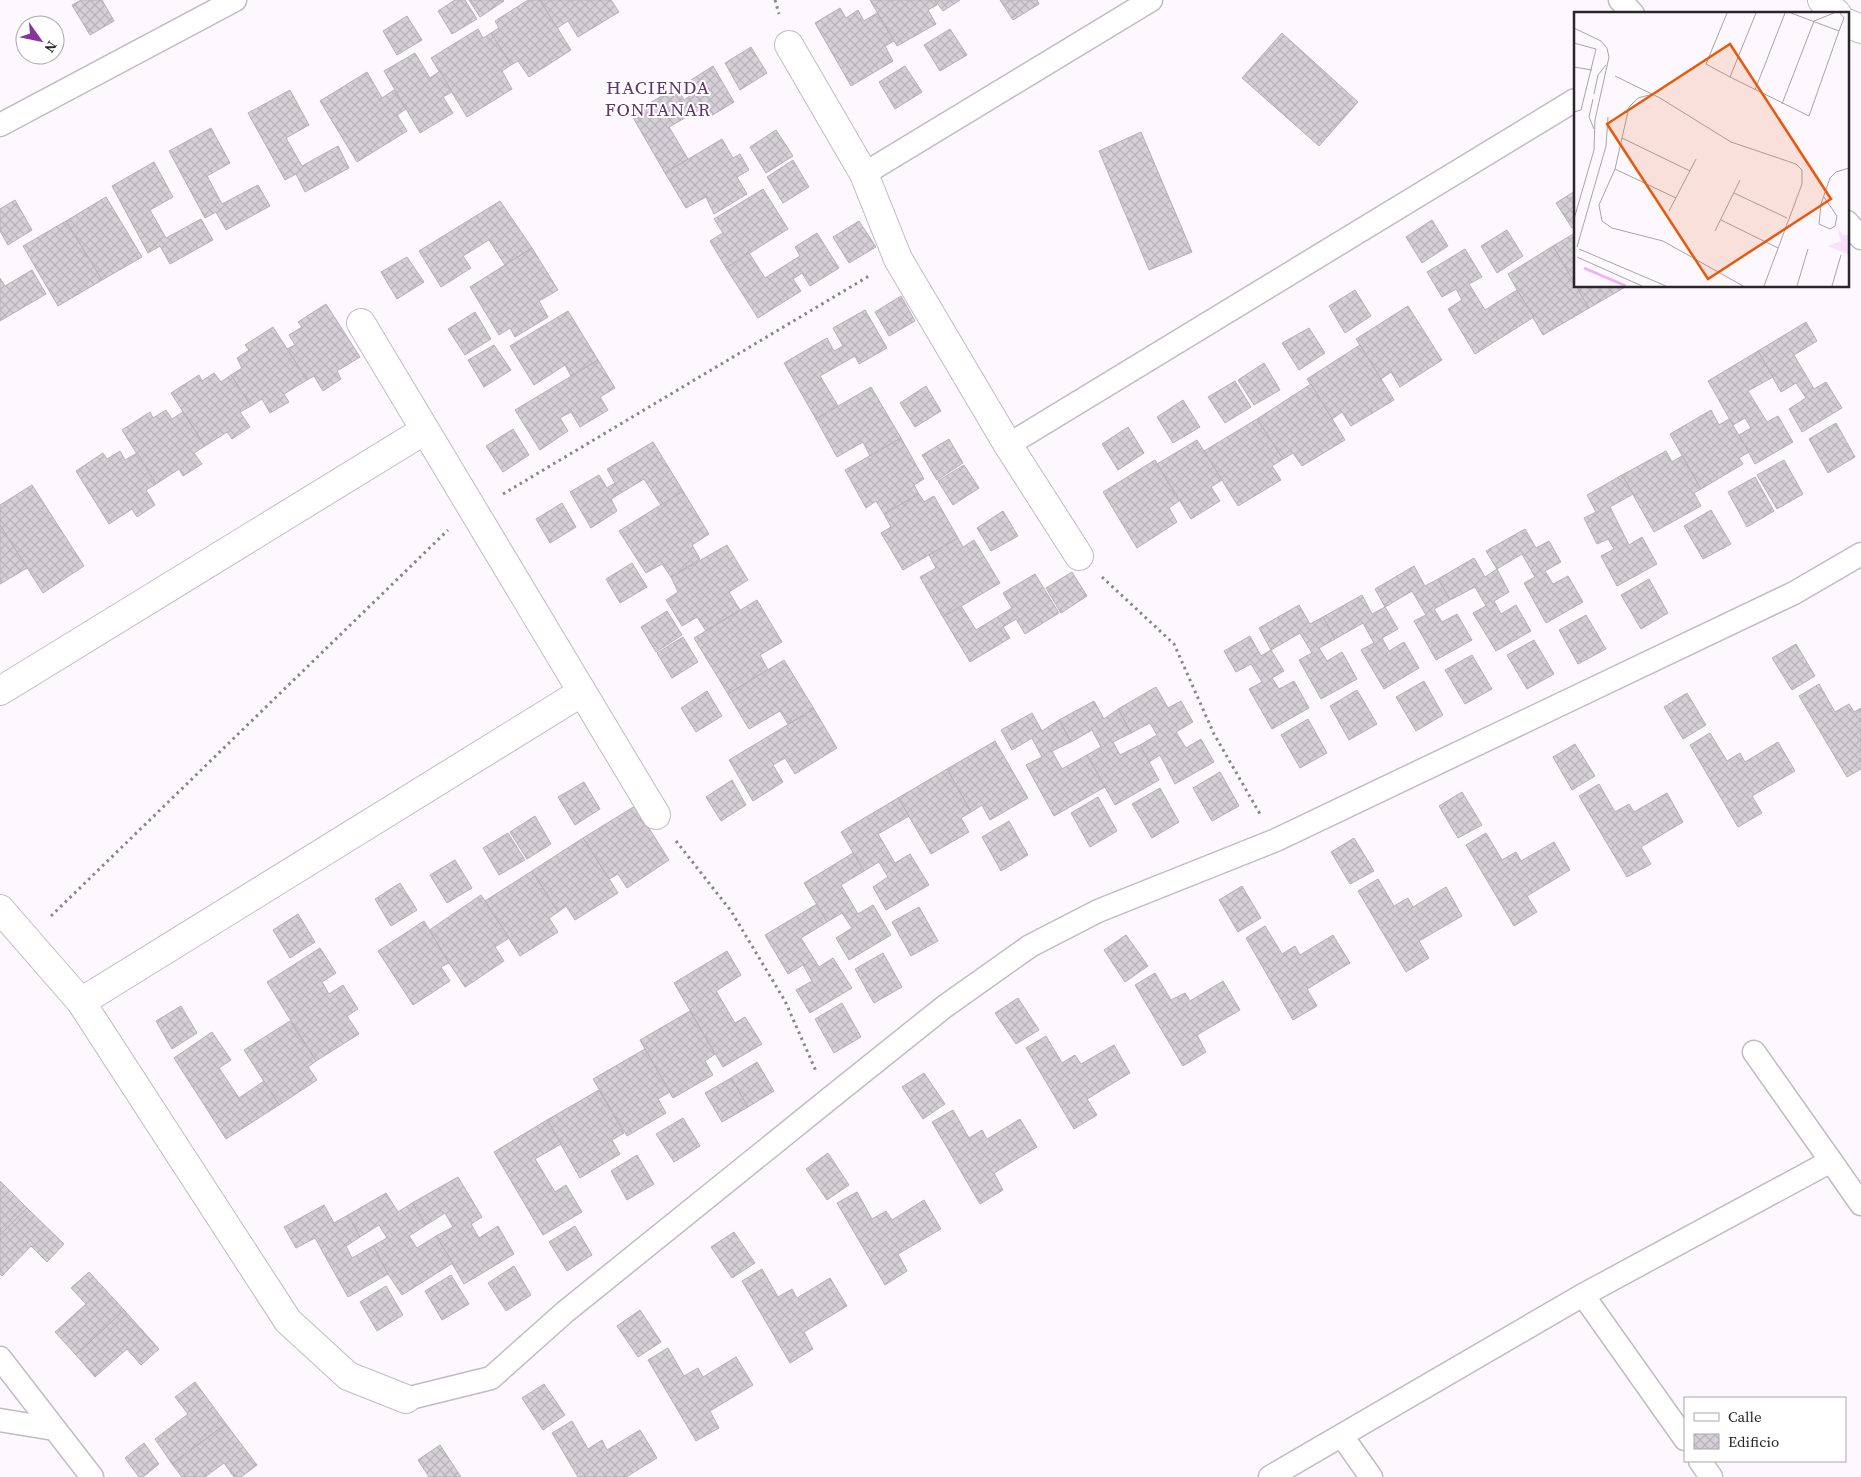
<svg xmlns="http://www.w3.org/2000/svg" width="1861" height="1477" viewBox="0 0 1861 1477" font-family="'Source Serif 4',serif">
	<defs>
		<pattern id="building-cross-hatch" width="8" height="8" patternUnits="userSpaceOnUse" patternTransform="scale(1.25)"><rect width="8" height="8" fill="#d6cfd8"/><path d="M0 0l8 8M0 8l8-8" fill="none" stroke="#b8b2b9"/></pattern>
	</defs>
	<rect width="100%" height="100%" fill="#fdf8fe"/>
	<g fill="url(#building-cross-hatch)" stroke="#b7b0b9">
		<polygon points="81,0 102,0 114,21 90,35 72,5"/>
		<polygon points="455,0 465,0 477,19 452,34 438,11"/>
		<polygon points="469,0 503,0 504,1 480,17"/>
		<polygon points="528,0 540,0 571,50 529,77 518,61 511,65 491,33 499,28 495,21"/>
		<polygon points="540,0 611,0 619,12 578,37 568,21 557,28"/>
		<polygon points="870,0 935,0 937,5 928,10 936,24 897,46"/>
		<polygon points="935,0 960,0 943,11"/>
		<polygon points="1000,0 1037,0 1039,4 1013,20"/>
		<polygon points="840,8 846,18 858,10 864,21 877,13 894,41 885,46 893,61 851,86 815,23"/>
		<polygon points="407,16 422,40 397,55 383,31"/>
		<polygon points="478,29 483,38 491,33 511,65 502,71 512,89 467,117 431,58"/>
		<polygon points="950,29 967,55 940,71 924,45"/>
		<polygon points="1282,33 1358,102 1319,146 1242,78"/>
		<polygon points="751,47 767,73 740,90 725,63"/>
		<polygon points="415,53 430,78 440,71 452,92 443,97 453,113 420,133 384,71"/>
		<polygon points="713,66 734,102 711,116 706,106 669,127 688,159 665,173 631,114 677,87 684,100 698,91 691,80"/>
		<polygon points="905,66 922,92 895,109 879,82"/>
		<polygon points="367,72 382,98 394,90 406,109 397,115 407,131 357,162 320,101"/>
		<polygon points="290,90 309,125 286,138 302,166 338,146 349,168 305,192 296,174 285,180 248,113"/>
		<polygon points="211,128 230,163 207,176 222,204 258,185 270,206 226,230 216,212 205,218 169,151"/>
		<polygon points="776,130 793,156 766,173 750,147"/>
		<polygon points="1141,132 1192,252 1149,270 1099,151"/>
		<polygon points="722,139 733,158 740,154 749,170 737,177 747,194 714,214 706,197 686,208 665,173"/>
		<polygon points="793,160 809,187 783,203 767,177"/>
		<polygon points="154,162 173,197 150,210 166,238 201,219 213,240 170,264 160,246 148,253 112,186"/>
		<polygon points="763,189 788,229 726,268 710,241 723,233 714,219"/>
		<polygon points="1575,191 1575,227 1572,228 1556,203"/>
		<polygon points="106,197 142,257 102,280 66,221"/>
		<polygon points="15,200 32,230 8,245 0,231 0,209"/>
		<polygon points="500,201 532,248 505,265 489,240 463,256 471,268 441,287 419,251"/>
		<polygon points="1432,220 1448,246 1422,263 1406,237"/>
		<polygon points="66,221 102,280 58,306 23,246"/>
		<polygon points="859,221 876,247 849,263 833,237"/>
		<polygon points="1507,230 1523,256 1497,273 1481,246"/>
		<polygon points="817,233 839,268 810,286 802,273 793,279 801,291 758,318 726,268 749,253 765,278 800,256 795,247"/>
		<polygon points="1575,233 1575,284 1553,246"/>
		<polygon points="1553,246 1589,308 1543,335 1508,274"/>
		<polygon points="532,248 558,290 539,301 548,317 515,337 510,328 499,335 470,287"/>
		<polygon points="1465,249 1482,277 1469,284 1485,310 1517,290 1534,317 1475,354 1448,309 1462,300 1456,289 1442,297 1427,272"/>
		<polygon points="407,257 424,282 397,299 381,272"/>
		<polygon points="32,270 46,294 0,321 0,278 5,286"/>
		<polygon points="1576,286 1627,286 1589,308"/>
		<polygon points="1355,290 1371,316 1345,333 1329,306"/>
		<polygon points="901,296 915,321 889,336 875,312"/>
		<polygon points="326,304 360,357 337,371 341,379 323,391 314,376 307,380 287,349 295,345 289,335 302,327 298,322"/>
		<polygon points="1408,306 1442,360 1400,387 1391,372 1381,379 1356,339"/>
		<polygon points="865,310 887,348 859,364 855,356 820,376 838,406 816,419 784,363 827,338 834,351 843,346 833,328"/>
		<polygon points="568,311 598,360 571,376 565,365 534,385 510,346"/>
		<polygon points="475,312 491,339 465,355 448,329"/>
		<polygon points="1806,322 1817,341 1794,355 1814,389 1826,382 1842,408 1802,432 1789,409 1806,398 1796,383 1781,392 1758,351"/>
		<polygon points="273,327 307,380 284,394 289,402 270,413 262,399 251,406 231,375 242,368 237,358 249,350 245,345"/>
		<polygon points="1309,328 1325,353 1299,370 1282,343"/>
		<polygon points="494,345 511,370 484,387 468,360"/>
		<polygon points="1360,345 1394,400 1351,426 1342,412 1332,419 1307,379"/>
		<polygon points="1758,351 1773,377 1748,391 1767,422 1778,416 1793,442 1755,464 1739,435 1751,428 1745,418 1733,425 1708,381"/>
		<polygon points="598,360 615,388 600,397 608,410 580,427 571,412 560,418 568,431 540,450 515,410"/>
		<polygon points="1264,363 1280,390 1254,405 1238,380"/>
		<polygon points="214,373 221,382 231,375 251,406 240,412 250,427 232,439 227,432 205,446 171,393 199,375 202,381"/>
		<polygon points="1235,381 1251,407 1225,423 1208,397"/>
		<polygon points="1311,384 1345,440 1302,466 1293,453 1283,459 1257,419"/>
		<polygon points="926,386 941,411 915,427 900,403"/>
		<polygon points="871,387 901,438 870,456 863,442 837,457 816,419"/>
		<polygon points="1183,400 1200,427 1173,443 1157,417"/>
		<polygon points="166,410 172,419 183,412 205,446 194,453 202,464 183,476 179,469 156,484 122,430 150,412 153,418"/>
		<polygon points="1711,410 1719,425 1729,419 1749,452 1739,458 1743,464 1701,489 1670,434"/>
		<polygon points="1257,419 1283,459 1272,466 1281,480 1238,506 1204,451"/>
		<polygon points="1836,423 1855,457 1828,473 1809,439"/>
		<polygon points="1128,427 1144,453 1118,470 1102,444"/>
		<polygon points="513,429 529,455 503,472 486,446"/>
		<polygon points="901,438 924,479 914,485 919,494 884,514 876,501 866,508 845,470"/>
		<polygon points="949,439 963,463 937,480 922,455"/>
		<polygon points="1197,440 1222,480 1211,487 1220,501 1191,519 1157,464"/>
		<polygon points="653,442 683,491 661,505 644,479 611,499 617,511 591,528 570,492 599,475 607,488 615,483 607,469"/>
		<polygon points="120,451 125,460 137,453 156,484 146,490 155,505 137,517 132,509 109,524 76,471 103,453 107,459"/>
		<polygon points="1666,451 1672,462 1682,456 1701,489 1694,493 1701,506 1654,532 1622,475"/>
		<polygon points="1155,460 1179,501 1169,508 1177,522 1137,548 1103,492"/>
		<polygon points="1784,460 1803,494 1777,509 1757,475"/>
		<polygon points="964,465 979,488 953,505 938,481"/>
		<polygon points="1622,475 1633,494 1610,507 1629,545 1642,537 1657,564 1617,586 1601,556 1614,549 1608,539 1597,544 1584,518 1596,512 1587,495"/>
		<polygon points="1755,477 1774,511 1747,527 1728,492"/>
		<polygon points="32,485 84,566 43,593 0,525 0,505"/>
		<polygon points="683,491 709,534 692,545 700,559 671,577 662,564 646,573 619,531"/>
		<polygon points="919,494 924,502 934,496 958,538 903,570 881,533 891,527 884,514"/>
		<polygon points="562,503 576,527 550,543 536,519"/>
		<polygon points="1711,510 1731,544 1703,559 1684,526"/>
		<polygon points="1003,511 1018,536 991,551 977,528"/>
		<polygon points="0,525 27,568 0,584"/>
		<polygon points="1525,529 1536,548 1549,541 1561,562 1545,571 1553,584 1568,576 1583,602 1546,623 1524,583 1535,577 1522,554 1497,569 1486,551"/>
		<polygon points="958,538 963,547 974,540 1000,583 943,617 920,577 936,568 929,555"/>
		<polygon points="727,545 748,580 729,592 740,610 706,631 697,617 682,626 666,600 678,592 671,577"/>
		<polygon points="1474,558 1485,577 1497,569 1509,592 1494,601 1501,614 1516,605 1531,631 1496,651 1473,613 1486,606 1475,587 1450,600 1438,579"/>
		<polygon points="632,563 647,587 620,603 606,579"/>
		<polygon points="1414,566 1425,586 1438,579 1450,600 1434,609 1442,622 1457,614 1472,640 1436,660 1414,621 1426,615 1412,591 1385,607 1375,589"/>
		<polygon points="1072,572 1087,596 1061,613 1046,588"/>
		<polygon points="1035,574 1059,613 1025,634 1016,619 1003,627 1010,638 970,662 943,617 961,606 976,630 1012,608 1003,593"/>
		<polygon points="1649,579 1668,613 1641,629 1621,595"/>
		<polygon points="1362,595 1372,614 1385,607 1398,629 1382,638 1389,651 1404,642 1419,668 1384,689 1361,650 1374,643 1363,623 1335,639 1323,617"/>
		<polygon points="757,600 782,642 760,655 768,670 728,694 694,638"/>
		<polygon points="1299,605 1310,624 1323,617 1335,639 1319,648 1327,661 1342,652 1357,679 1321,699 1299,660 1312,653 1300,633 1271,650 1259,628"/>
		<polygon points="667,611 682,635 656,652 641,627"/>
		<polygon points="1586,615 1606,649 1578,664 1559,630"/>
		<polygon points="1250,636 1261,656 1271,650 1284,671 1272,678 1279,689 1294,681 1309,708 1272,729 1249,689 1262,682 1251,664 1236,672 1224,651"/>
		<polygon points="683,637 698,662 672,678 657,653"/>
		<polygon points="1534,640 1554,674 1527,689 1507,655"/>
		<polygon points="1796,644 1815,676 1792,690 1772,658"/>
		<polygon points="1472,655 1492,689 1465,704 1445,670"/>
		<polygon points="784,660 814,709 788,724 780,711 749,729 728,694"/>
		<polygon points="1424,681 1443,715 1416,731 1396,697"/>
		<polygon points="1819,684 1835,712 1849,704 1854,712 1861,708 1861,769 1847,777 1799,696"/>
		<polygon points="1156,687 1168,708 1181,701 1193,722 1176,732 1186,748 1201,739 1214,762 1175,784 1160,755 1149,762 1140,745 1157,735 1150,723 1131,733 1118,709"/>
		<polygon points="1357,690 1377,724 1349,740 1330,706"/>
		<polygon points="707,691 722,716 696,732 681,708"/>
		<polygon points="1687,693 1706,725 1683,739 1664,707"/>
		<polygon points="1094,701 1104,719 1118,709 1131,733 1113,742 1120,755 1140,745 1159,780 1115,805 1087,755 1101,747 1092,730 1071,742 1059,720"/>
		<polygon points="814,709 837,748 795,774 785,758 773,765 783,782 753,801 729,760"/>
		<polygon points="1032,713 1042,731 1059,720 1071,742 1052,751 1062,769 1087,755 1105,787 1054,816 1026,765 1042,757 1032,738 1012,750 1001,730"/>
		<polygon points="1308,719 1327,753 1300,768 1281,735"/>
		<polygon points="1710,733 1727,761 1740,753 1745,762 1778,742 1795,771 1752,796 1762,813 1738,827 1690,745"/>
		<polygon points="995,741 1028,798 990,820 982,805 971,812 947,769"/>
		<polygon points="1575,744 1595,776 1572,790 1553,757"/>
		<polygon points="947,769 971,812 961,818 969,832 931,854 898,798"/>
		<polygon points="1220,772 1239,806 1212,821 1193,788"/>
		<polygon points="732,780 746,805 721,821 706,797"/>
		<polygon points="584,782 600,809 575,825 558,797"/>
		<polygon points="1599,784 1615,812 1629,804 1634,812 1667,793 1683,822 1641,847 1651,864 1627,877 1579,796"/>
		<polygon points="1160,788 1179,822 1152,838 1132,804"/>
		<polygon points="1462,792 1482,825 1458,838 1439,806"/>
		<polygon points="1098,797 1117,831 1090,847 1071,813"/>
		<polygon points="898,798 909,816 878,834 895,863 910,854 929,885 886,910 873,887 888,877 879,862 864,871 841,832"/>
		<polygon points="635,806 669,860 627,888 618,874 609,879 583,838"/>
		<polygon points="535,816 551,844 527,859 510,832"/>
		<polygon points="1009,821 1028,855 1001,871 982,837"/>
		<polygon points="508,833 525,860 499,875 483,848"/>
		<polygon points="1486,833 1502,860 1516,852 1521,861 1554,842 1570,870 1527,896 1537,912 1514,926 1466,845"/>
		<polygon points="583,838 618,893 575,920 566,906 558,912 532,871"/>
		<polygon points="1354,838 1374,871 1350,884 1331,852"/>
		<polygon points="853,853 864,871 841,885 858,914 873,905 891,935 849,960 836,938 852,928 842,913 827,922 804,883"/>
		<polygon points="455,860 472,888 447,903 430,875"/>
		<polygon points="532,871 558,912 549,918 558,932 520,956 485,901"/>
		<polygon points="1378,879 1394,906 1408,898 1413,907 1446,887 1462,916 1419,941 1429,958 1406,972 1358,891"/>
		<polygon points="400,883 417,910 391,926 375,899"/>
		<polygon points="1242,886 1261,918 1238,932 1219,900"/>
		<polygon points="481,895 509,938 495,947 504,961 465,987 428,931"/>
		<polygon points="817,904 827,922 801,938 819,967 833,958 852,988 810,1013 796,990 812,981 803,965 788,974 765,935"/>
		<polygon points="919,907 938,941 911,956 892,922"/>
		<polygon points="298,914 315,942 290,958 273,930"/>
		<polygon points="424,921 449,963 441,967 450,981 413,1005 378,951"/>
		<polygon points="1265,926 1282,954 1295,946 1300,955 1333,935 1350,963 1307,989 1317,1006 1293,1020 1246,938"/>
		<polygon points="1126,935 1148,966 1125,982 1104,950"/>
		<polygon points="320,948 336,973 322,982 329,994 343,985 358,1009 347,1016 359,1034 316,1061 267,982"/>
		<polygon points="727,951 741,975 716,991 735,1023 745,1017 762,1044 723,1067 674,983"/>
		<polygon points="883,953 902,987 874,1003 855,969"/>
		<polygon points="1155,973 1171,1000 1185,993 1190,1001 1223,981 1240,1010 1197,1035 1206,1052 1183,1066 1135,985"/>
		<polygon points="1018,998 1039,1030 1016,1044 995,1013"/>
		<polygon points="842,1003 861,1037 834,1053 815,1019"/>
		<polygon points="181,1006 197,1033 172,1049 156,1021"/>
		<polygon points="690,1011 715,1054 705,1061 713,1075 673,1098 640,1040"/>
		<polygon points="290,1021 316,1061 308,1067 317,1080 279,1105 244,1050"/>
		<polygon points="212,1032 231,1060 219,1068 239,1098 264,1081 279,1105 226,1139 174,1058"/>
		<polygon points="1046,1036 1062,1063 1075,1055 1081,1064 1114,1045 1130,1073 1087,1099 1097,1115 1074,1129 1026,1048"/>
		<polygon points="645,1049 670,1092 658,1099 666,1113 627,1136 593,1079"/>
		<polygon points="757,1062 774,1091 748,1107 731,1078"/>
		<polygon points="924,1073 945,1104 923,1119 902,1087"/>
		<polygon points="731,1078 748,1107 722,1122 705,1093"/>
		<polygon points="599,1090 624,1133 612,1140 620,1154 580,1178 547,1120"/>
		<polygon points="953,1110 969,1138 982,1130 987,1139 1020,1119 1037,1147 994,1173 1003,1190 980,1204 932,1122"/>
		<polygon points="683,1118 700,1146 674,1162 656,1134"/>
		<polygon points="547,1120 561,1144 535,1159 555,1192 566,1185 582,1212 543,1235 494,1152"/>
		<polygon points="828,1153 849,1185 827,1200 806,1169"/>
		<polygon points="637,1155 654,1184 627,1200 611,1171"/>
		<polygon points="458,1177 482,1217 471,1224 479,1238 498,1226 514,1254 464,1284 436,1236 453,1227 445,1213 426,1225 412,1203"/>
		<polygon points="0,1181 27,1208 0,1235"/>
		<polygon points="857,1192 872,1219 886,1211 892,1220 924,1200 941,1229 898,1254 907,1271 885,1285 837,1203"/>
		<polygon points="386,1193 398,1212 412,1203 426,1225 409,1236 417,1248 436,1236 453,1263 402,1295 388,1274 373,1246 387,1238 379,1225 360,1237 348,1215"/>
		<polygon points="324,1205 334,1223 348,1215 360,1237 346,1246 352,1258 373,1246 388,1274 348,1297 315,1238 296,1248 284,1227"/>
		<polygon points="27,1208 64,1244 47,1262 31,1246 2,1276 0,1274 0,1235"/>
		<polygon points="575,1226 592,1255 567,1271 549,1242"/>
		<polygon points="734,1232 755,1263 732,1278 711,1247"/>
		<polygon points="514,1266 531,1295 506,1311 488,1283"/>
		<polygon points="762,1269 778,1297 792,1289 797,1298 830,1278 847,1306 804,1332 813,1349 790,1363 742,1281"/>
		<polygon points="89,1272 124,1310 76,1355 55,1332 86,1304 71,1288"/>
		<polygon points="451,1275 469,1304 442,1320 425,1291"/>
		<polygon points="386,1286 403,1315 377,1331 360,1302"/>
		<polygon points="124,1310 159,1349 141,1365 127,1349 95,1377 76,1355"/>
		<polygon points="640,1310 661,1342 638,1357 617,1326"/>
		<polygon points="668,1348 684,1376 698,1368 703,1377 736,1357 753,1385 710,1411 719,1428 696,1441 648,1360"/>
		<polygon points="195,1382 226,1424 172,1464 155,1439 188,1414 175,1397"/>
		<polygon points="544,1384 565,1415 543,1430 522,1398"/>
		<polygon points="572,1421 588,1449 602,1440 607,1450 640,1430 657,1458 626,1477 578,1477 552,1433"/>
		<polygon points="226,1424 257,1465 241,1477 234,1477 224,1463 205,1477 182,1477 172,1464"/>
		<polygon points="144,1443 159,1464 143,1477 139,1477 125,1458"/>
		<polygon points="440,1445 461,1477 429,1477 418,1460"/>
	</g>
	<g fill="none" stroke-linecap="round" stroke-linejoin="round">
		<defs>
			<g id="service">
				<polyline points="1620,0 1633,14"/>
				<polyline points="0,125 235,0"/>
				<polyline points="864,174 1151,0"/>
				<polyline points="1847,222 1861,238"/>
				<polyline points="1008,445 1575,100"/>
				<polyline points="1754,1052 1831,1161"/>
				<polyline points="0,1358 92,1477"/>
				<polyline points="406,1399 491,1378 565,1312 829,1099 944,1007 1030,946 1098,911 1276,840 1794,593 1861,554"/>
				<polyline points="0,1420 54,1429"/>
				<polyline points="1342,1436 1371,1477"/>
				<polyline points="1685,1439 1583,1295 1831,1161 1861,1204"/>
				<polyline points="1700,1461 1711,1477"/>
				<polyline points="1270,1477 1583,1295"/>
			</g>
			<g id="minor">
				<polyline points="1822,0 1837,14"/>
				<polyline points="1847,23 1861,29"/>
				<polyline points="789,45 864,174 898,259 1008,445 1079,556"/>
				<polyline points="361,323 656,815"/>
				<polyline points="0,691 425,430"/>
				<polyline points="0,909 81,1002 288,1321 348,1376 406,1399"/>
				<polyline points="81,1002 582,692"/>
			</g>
		</defs>
		<use href="#service" stroke="#c2bbc4" stroke-width="25"/>
		<use href="#minor" stroke="#c2bbc4" stroke-width="30"/>
		<g stroke="#888589" stroke-width="3" stroke-dasharray="2.5 4" stroke-linecap="butt">
			<polyline points="775,0 779,14"/>
			<polyline points="503,494 869,276"/>
			<polyline points="1102,577 1174,644 1214,734 1260,814"/>
			<polyline points="676,841 731,911 785,1001 816,1071"/>
			<polyline points="51,916 448,530"/>
		</g>
		<use href="#service" stroke="#fff" stroke-width="22"/>
		<use href="#minor" stroke="#fff" stroke-width="28"/>
	</g>
	<g text-anchor="middle" dominant-baseline="central" stroke-width="4" stroke-linejoin="round" paint-order="stroke">
		<g font-size="19" letter-spacing="1" fill="#5f346a" stroke="#fff">
			<text x="658" y="87">HACIENDA<tspan x="658" dy="22">FONTANAR</tspan></text>
		</g>
	</g>
	<g transform="translate(1574 12)">
		<rect width="275" height="275" fill="#fdf8fe"/>
		<path d="M263,216L269,223L275,222V243L254,234L267,229Z" fill="#f8e0fe"/>
		<path fill="none" stroke="#ecb1fb" stroke-width="2.5" d="M10,256L52,274"/>
		<path fill="none" stroke="#a8a4a9" stroke-width="1" d="M153,1L132,52L156,65L182,1M0,16L27,29L33,36L35,45L21,108L20,138L0,207M265,19L270,6L266,1M0,31L22,37L7,98L0,100M0,55L18,58M41,64L86,86L157,130L222,152L228,158V172L190,274M156,65L235,104L265,19L217,1M181,78L211,1M20,82L24,63L32,53M79,82L64,86L55,95L41,157L25,193L28,209L38,216L89,229L169,274M19,87L15,105L20,117M208,92L240,9L260,1M48,126L116,159M41,157L102,186M160,181L213,206M250,185L263,204L261,214L256,217L245,212L247,192L256,166L262,160L275,156M95,199L122,147M147,208L204,236M141,219L166,168M3,235L32,134L34,105M5,237L92,274M3,245L68,274M223,274L234,237M258,274L267,243"/>
		<path fill="#e8590c" fill-opacity="0.15" stroke="#e8590c" stroke-width="2.5" d="M156,32L257,187L134,267L33,112Z"/>
		<rect width="275" height="275" fill="none" stroke="#282629" stroke-width="2.5"/>
	</g>
	<rect x="1684" y="1397" width="162" height="65" fill="#ffffff" stroke="#a9a8a9"/>
	<rect x="1694" y="1413" width="25" height="8" fill="#ffffff" stroke="#a9a8a9"/>
	<text x="1728" y="1422" font-size="15" fill="#282629">Calle</text>
	<rect x="1694" y="1434" width="25" height="15" fill="url(#building-cross-hatch)" stroke="#a9a8a9"/>
	<text x="1728" y="1447" font-size="15" fill="#282629">Edificio</text>
	<g transform="translate(40 40) rotate(123)"><circle r="24" fill="#ffffff" stroke="#a9a8a9"/>
	<path d="M0-4L9 19L0 12L-9 19Z" fill="#8a329e"/>
	<text y="-8" font-size="14" font-weight="bold" text-anchor="middle" fill="#282629">N</text>
	</g>
</svg>
